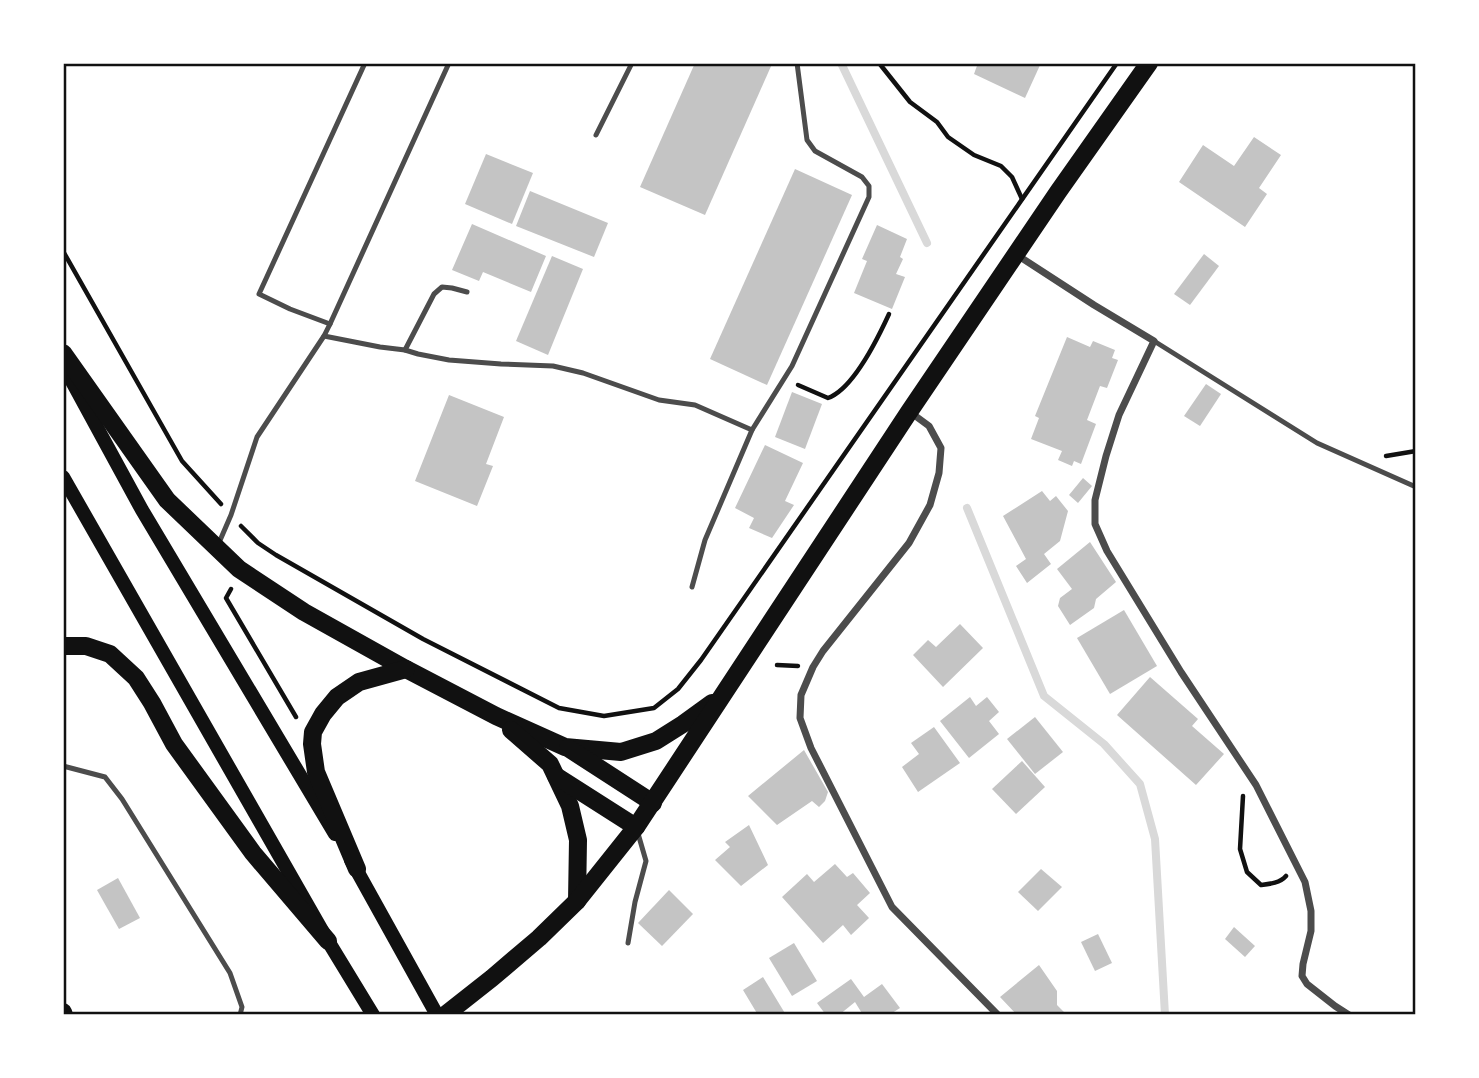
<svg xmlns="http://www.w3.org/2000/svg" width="1479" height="1078" viewBox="0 0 1479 1078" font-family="Inter,sans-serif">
	<rect width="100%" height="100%" fill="#fff"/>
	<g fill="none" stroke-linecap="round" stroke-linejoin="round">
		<g stroke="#d9d9d9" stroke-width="8">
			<polyline points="841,63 927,243"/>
			<polyline points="967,508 1044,696 1104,744 1140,784 1155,839 1165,1015"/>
		</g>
	</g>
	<g fill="#c4c4c4">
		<polygon points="695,63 769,63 772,64 705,215 640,187"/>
		<polygon points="978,63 1041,63 1025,98 974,74"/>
		<polygon points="1254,137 1281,155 1259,188 1267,194 1245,227 1179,182 1203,145 1234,166"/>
		<polygon points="486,154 533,173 512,224 465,204"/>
		<polygon points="795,169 852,195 767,385 710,359"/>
		<polygon points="530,191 608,223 594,257 516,226"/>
		<polygon points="472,224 546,256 531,292 483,272 479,281 452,270"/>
		<polygon points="877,225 907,239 900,257 903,259 896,274 905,277 892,309 854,293 867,261 862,259"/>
		<polygon points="1204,254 1219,266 1190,305 1174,294"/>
		<polygon points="552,256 583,269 548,355 516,341"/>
		<polygon points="1067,337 1090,347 1093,341 1115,350 1112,358 1118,360 1107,388 1100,386 1087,420 1096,424 1081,464 1074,461 1072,466 1058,460 1062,451 1031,439 1039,418 1035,416"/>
		<polygon points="1206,384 1221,394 1200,426 1184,416"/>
		<polygon points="792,392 822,404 805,449 775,437"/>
		<polygon points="449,395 504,417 486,464 493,466 477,506 415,481"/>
		<polygon points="765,445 803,463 785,501 794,505 772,538 749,528 754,518 735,508"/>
		<polygon points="1083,478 1092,486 1078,503 1069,495"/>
		<polygon points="1042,491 1050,501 1056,496 1068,511 1060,541 1044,554 1051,564 1027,583 1016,566 1026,559 1003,516"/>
		<polygon points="1090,542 1116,582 1096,599 1094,608 1070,625 1058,606 1060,598 1072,589 1057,569"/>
		<polygon points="1124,610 1157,666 1110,694 1077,638"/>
		<polygon points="960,624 983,648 943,687 913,655 928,640 936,647"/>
		<polygon points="1150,677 1198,719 1192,726 1224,754 1196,785 1117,715"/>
		<polygon points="970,697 976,706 987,697 999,712 989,721 999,734 969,758 940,721"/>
		<polygon points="1035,717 1063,752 1035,774 1007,739"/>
		<polygon points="934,727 960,763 918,792 902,767 919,754 911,743"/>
		<polygon points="804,750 828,792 825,801 819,807 812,801 777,825 748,796"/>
		<polygon points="1022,761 1045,787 1016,814 992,789"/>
		<polygon points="749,825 768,865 741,886 715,860 730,847 725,842"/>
		<polygon points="835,864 847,877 853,873 870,893 857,905 869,918 851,935 843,925 823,943 782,897 807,874 814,882"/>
		<polygon points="1041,869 1062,887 1038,911 1018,892"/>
		<polygon points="118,878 140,918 119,929 97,890"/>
		<polygon points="669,890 693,914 662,946 638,923"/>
		<polygon points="1234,927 1255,946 1245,957 1225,939"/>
		<polygon points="1098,934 1112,963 1095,971 1081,942"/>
		<polygon points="794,943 817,981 792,996 769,958"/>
		<polygon points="1039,965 1057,991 1057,1005 1067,1015 1017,1015 1000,997"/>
		<polygon points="763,977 786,1015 758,1015 743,990"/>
		<polygon points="851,979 864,997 882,984 900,1008 889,1015 863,1015 855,1002 839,1015 826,1015 817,1003"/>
	</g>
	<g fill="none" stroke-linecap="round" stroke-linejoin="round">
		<g stroke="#111" stroke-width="4.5">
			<polyline points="879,63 910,102 937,122 948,137 974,155 1001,166 1012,177 1022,199"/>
			<polyline points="63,251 182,461 221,504"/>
			<path d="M798,385L828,398C853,389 878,338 889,314"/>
			<polyline points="1386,456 1416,451"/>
			<polyline points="241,526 258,543 276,555 423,639 559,708 604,716 654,708 678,689 701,660 1117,63"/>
			<polyline points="231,589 226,598 296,717"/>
			<polyline points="777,665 798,666"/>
			<path d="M1243,796L1240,849L1247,872L1261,885C1270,884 1280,883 1286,876"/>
		</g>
		<g stroke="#4c4c4c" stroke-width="5">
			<polyline points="596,135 632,63"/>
			<polyline points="330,324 290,309 259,294 365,63"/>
			<polyline points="324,336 380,347 405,350 418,354 449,360 501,364 553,366 583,373 659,400 695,405 752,430"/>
			<polyline points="1154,341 1317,443 1416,487"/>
			<polyline points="405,350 434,294 442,287 452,288 467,292"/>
			<polyline points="218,545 231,515 257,437 324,336 330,324 449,63"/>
			<polyline points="692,587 705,540 752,430 792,366 869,197 869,186 862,177 815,151 807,140 797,63"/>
			<polyline points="63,766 105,777 122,799 230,973 242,1007 240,1015"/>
			<polyline points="628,943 635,902 646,861 637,830"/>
		</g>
		<g stroke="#4c4c4c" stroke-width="7">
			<polyline points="1017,255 1094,305 1154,341 1119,415 1106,456 1095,500 1095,524 1107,551 1181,672 1256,785 1305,882 1311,911 1311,931 1303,964 1302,976 1307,984 1335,1006 1349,1015"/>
			<polyline points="910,412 929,426 941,448 939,473 930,505 909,543 823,651 813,667 801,695 800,718 811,748 892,907 998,1015"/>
		</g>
		<g stroke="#111" stroke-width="14">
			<polyline points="63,365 142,510 335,834"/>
			<polyline points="63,477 328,941 373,1015"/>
			<polyline points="351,860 437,1015"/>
		</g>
		<g stroke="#111" stroke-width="18">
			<polyline points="63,353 167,500 239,569 304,612 406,669 496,716 565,747 621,752 656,741 683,724 712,703"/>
			<polyline points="63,646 86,646 110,654 136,678 152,703 174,744 253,853 328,941"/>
			<polyline points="511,730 550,764 570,806 578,840 577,901"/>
			<polyline points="568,748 653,803"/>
			<polyline points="556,776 636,827"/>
			<polyline points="357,869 316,772 312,744 313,732 323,714 337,697 359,682 406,669"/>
			<polyline points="63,1012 64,1015"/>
			<polyline points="445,1015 492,978 539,938 577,901 636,827 909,412 1058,192 1149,63"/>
		</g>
	</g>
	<rect width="1479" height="1078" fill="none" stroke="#ffffff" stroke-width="130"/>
	<rect x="65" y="65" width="1349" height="948" fill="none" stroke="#111" stroke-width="2.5"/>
</svg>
